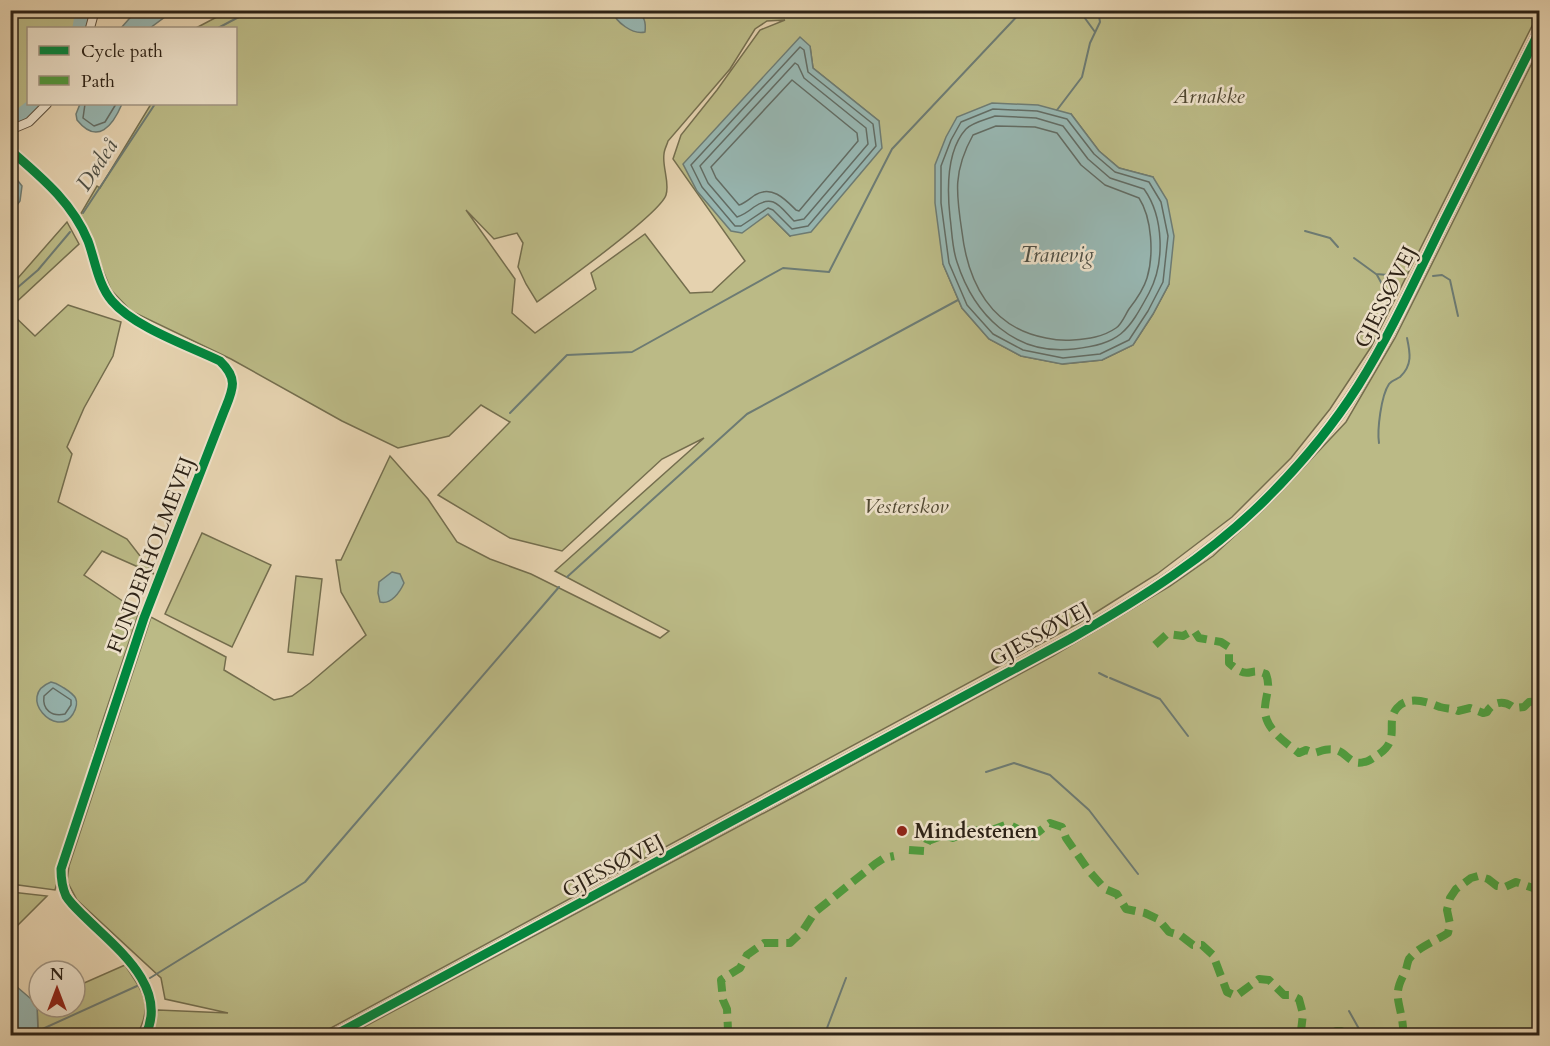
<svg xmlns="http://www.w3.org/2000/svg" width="1550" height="1046" viewBox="0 0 1550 1046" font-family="Cardo,serif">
	<rect width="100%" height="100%" fill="#e5d2af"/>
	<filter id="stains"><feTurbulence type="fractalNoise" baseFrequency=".00333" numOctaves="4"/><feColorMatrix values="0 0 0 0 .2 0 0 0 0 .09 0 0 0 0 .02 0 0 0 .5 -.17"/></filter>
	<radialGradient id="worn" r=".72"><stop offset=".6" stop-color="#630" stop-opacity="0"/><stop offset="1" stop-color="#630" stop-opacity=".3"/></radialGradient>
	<g fill="#bbba86" stroke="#746e4e" stroke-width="1.5" fill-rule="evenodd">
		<path d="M230,10L1539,11V12L1371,347L1330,409L1291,458L1232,517L1157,574L1079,623L318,1035H146L158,1010L228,1013L165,999L161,978L77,900L67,881L69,866L151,617L226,657L224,670L274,700L292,696L310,683L366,635L341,592L336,560H341L390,456L428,499L457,542L490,559L531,574L660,638L669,631L555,571L704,438L662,459L562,551L510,538L438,495L510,422L481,405L449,436L398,448L342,421L231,359L131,311L111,290L80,215L97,186L100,188L151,104H236V28H196ZM785,20L760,30L717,90L681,135L673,159L745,261L712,292L690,293L645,234L591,273L596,289L535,333L512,313L515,279L466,210L494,239L517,233L523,243L518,267L526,284L537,302C559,286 660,214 666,195C670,182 662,167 664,154C664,150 667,145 668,141L730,69L755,29L767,21ZM810,46L813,68L879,121L790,236L768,214ZM1071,114L1099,151L1119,168L1153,177L1169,284L1153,314L1133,345L1102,360L1063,364L1021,356L989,339L962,308L943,264Z"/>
		<polygon points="10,11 79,11 76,28 28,28 28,104 31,104 20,111 11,112"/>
		<polygon points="1539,49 1539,1035 347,1036 792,798 1053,656 1170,586 1213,556 1268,505 1346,422 1395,338"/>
		<polygon points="67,222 79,244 11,307 11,286"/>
		<polygon points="68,305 121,322 113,356 84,408 67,447 72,454 58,502 127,539 154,574 102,551 84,575 139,612 99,732 55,890 11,884 10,312 35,336"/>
		<polygon points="202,533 271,565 232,647 165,614"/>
		<polygon points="296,576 322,579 313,655 288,652"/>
		<polygon points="11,892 47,896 11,932 10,892"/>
		<path d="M125,965C143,993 154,1003 137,1035L36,1036L38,1031L37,1004L39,1003V1007H75V987Z"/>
	</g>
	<g fill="#97b6b1" stroke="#6d7b73" stroke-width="1.5">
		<polygon points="136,11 136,10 200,11 175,14 165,17 150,28 121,28"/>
		<path d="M613,11C630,10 648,8 645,32C633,35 615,22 613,11Z"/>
		<polygon points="800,37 810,46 813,68 879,121 882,148 811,232 790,236 768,214 742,233 731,231 697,191 683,164"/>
		<polygon points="992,103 1038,105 1071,114 1099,151 1119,168 1153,177 1167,200 1174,236 1169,284 1153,314 1133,345 1102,360 1062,364 1021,356 989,339 962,308 943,264 935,203 935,165 946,137 957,117"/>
		<path d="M80,104H122C113,125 98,146 77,120L76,114Z"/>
		<polygon points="11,172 22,186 20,201 11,213"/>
		<path d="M392,572L400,574L404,583C400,592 391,605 380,602L378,593L379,582Z"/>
		<path d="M51,682C57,683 59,685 64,688C75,695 81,700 73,714C57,740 15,696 51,682Z"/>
		<polygon points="10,981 37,1004 38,1031 36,1035 11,1035"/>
	</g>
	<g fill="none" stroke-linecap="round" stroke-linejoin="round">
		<g stroke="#626c64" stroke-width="1.5">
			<polygon points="800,47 804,50 808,72 873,124 876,146 808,226 792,229 773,210 768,208 741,226 735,226 702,187 691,165"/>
			<path d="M795,63L798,65L804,78L866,128L868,144L804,219L794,221C780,207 774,193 754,207C749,211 743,215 737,217L708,183L700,166Z"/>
			<path d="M792,80L857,133L858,141L799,211L796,210C785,199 772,185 755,195C749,199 745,203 739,205L716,178L711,167Z"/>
			<polyline points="85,104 83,118 94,126 105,122 116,104"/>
			<polygon points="993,109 1037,111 1067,119 1094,154 1115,172 1149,182 1161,202 1168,236 1163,282 1148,311 1129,340 1100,354 1063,358 1023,350 993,334 967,305 949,263 941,203 941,166 951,140 961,122"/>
			<path d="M995,116L1036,118L1063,126L1088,159L1110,178L1144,189C1164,217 1165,263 1149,293C1128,332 1120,344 1074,349C1015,356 974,315 957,262C952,248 952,231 950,217C947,189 946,151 966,129C971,123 987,119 995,116Z"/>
			<path d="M996,126L1035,127L1057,133L1081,165L1105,185L1139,198C1152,218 1154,255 1147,278C1144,288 1136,300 1129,309C1125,315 1122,324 1116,328C1103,337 1088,339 1073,340C1063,341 1055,340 1046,338C991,328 968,283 962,232C956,193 953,171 973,135Z"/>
			<path d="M53,688L71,700V705L65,714C52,717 42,710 44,696Z"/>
		</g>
		<g stroke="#6d7b73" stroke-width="2">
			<polyline points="1079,10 1095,32"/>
			<polyline points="218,28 252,10"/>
			<polyline points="1057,110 1082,77 1090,43 1100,22 1098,10"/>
			<polyline points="83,213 155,104"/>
			<polyline points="1305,231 1330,238 1338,247"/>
			<polyline points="1354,258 1376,274 1388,275"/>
			<polyline points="1377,275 1383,286"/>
			<polyline points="1433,276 1442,275 1450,280 1458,316"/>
			<polyline points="10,294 38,270 70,232"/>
			<polyline points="510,413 567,355 632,352 783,268 829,272 892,149 1023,10"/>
			<path d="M1379,443C1377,430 1381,396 1389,384C1391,381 1397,379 1400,377C1413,365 1410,352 1407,338"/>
			<polyline points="567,577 747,414 958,300"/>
			<polyline points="1099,673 1107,677"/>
			<polyline points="1110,678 1160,699 1188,736"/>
			<polyline points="986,772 1014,763 1050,775 1089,810 1138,874"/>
			<polyline points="150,978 305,882 559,587"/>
			<polyline points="1349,1011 1363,1036"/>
			<polyline points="38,1031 137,986"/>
			<polyline points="824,1036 846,978"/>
		</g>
		<g stroke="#97b6b1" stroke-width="15">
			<polyline points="80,28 83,10"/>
			<polyline points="10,118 19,117 36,104"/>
		</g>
		<defs>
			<g id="minor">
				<polyline points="90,28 93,17 93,10"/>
				<polyline points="10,130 29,122 47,104"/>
				<path d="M10,150C41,177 72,202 88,241C95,260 98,285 112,301C134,327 189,346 220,361C240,380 232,391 223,414L144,618L61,869C61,879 62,887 66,896C71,904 79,911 85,917C115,947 170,987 145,1036"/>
			</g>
			<path id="tertiary" d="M333,1036L1070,639C1140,599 1209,556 1266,499C1300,465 1332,427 1358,386C1390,335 1415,280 1442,225C1474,160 1507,95 1540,30"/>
		</defs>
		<use href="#minor" stroke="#5b4e3c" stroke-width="10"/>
		<use href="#tertiary" stroke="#5b4e3c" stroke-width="13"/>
		<use href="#minor" stroke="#eee2cb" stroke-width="8"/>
		<use href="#tertiary" stroke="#eee2cb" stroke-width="10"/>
		<g stroke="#4f9b3d" stroke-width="8" stroke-dasharray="15 8" stroke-linecap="butt">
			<path d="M1155,645L1167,634L1183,636L1192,631L1195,632L1199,638L1221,642L1229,647V663C1250,682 1248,666 1266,674C1271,688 1266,693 1265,707C1263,728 1285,742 1299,753L1306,750L1314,753C1322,751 1327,748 1336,750C1347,753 1351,766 1364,762C1368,762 1373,758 1376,756C1403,740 1384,723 1397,708C1408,695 1428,702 1440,707C1447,709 1452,708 1458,711L1470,708L1483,713L1487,712C1493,701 1505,700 1514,708L1524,707L1529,702L1540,701"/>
			<polyline points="909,850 924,851 928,841 944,835 953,838 969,830 989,831 1008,824 1016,828 1027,838 1032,837 1050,823 1062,827 1066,838 1089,871 1105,889 1117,894 1126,909 1145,913 1158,919 1169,932 1180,935 1193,945 1202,945 1213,955 1227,992 1236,996 1259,979 1269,980 1284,995 1291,995 1299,999 1303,1014 1301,1031 1302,1036"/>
			<polyline points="731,1036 728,1030 727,1009 723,1000 721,980 740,968 747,955 764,943 790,943 802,932 815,912 875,864 884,858 894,856"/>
			<polyline points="1334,1036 1336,1031 1341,1031 1342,1036"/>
			<path d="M1403,1036C1404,1022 1400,1012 1398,999C1397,987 1400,982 1405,972C1407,968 1407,963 1409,959C1418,947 1436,941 1448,933L1450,924L1447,910L1450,898L1456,889L1471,878L1478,876L1488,879L1497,886L1505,887L1516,882L1536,889L1540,888"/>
		</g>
		<defs>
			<g id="cycleway">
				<path d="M10,150C41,177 72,202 88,241C95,260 98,285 112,301C134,327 189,346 220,361C240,380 232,391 223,414L144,618L61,869C61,879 62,887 66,896C71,904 79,911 85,917C115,947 170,987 145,1036"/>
				<path d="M333,1036L1070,639C1140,599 1209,556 1266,499C1300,465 1332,427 1358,386C1390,335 1415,280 1442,225C1474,160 1507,95 1540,30"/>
			</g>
		</defs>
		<use href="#cycleway" stroke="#eee2cb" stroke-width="13"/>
		<use href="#cycleway" stroke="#00873e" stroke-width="9"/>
	</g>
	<circle fill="#8f2418" stroke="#eee2cb" stroke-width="2" cx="902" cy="831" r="6"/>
	<g text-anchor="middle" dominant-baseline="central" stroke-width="5" stroke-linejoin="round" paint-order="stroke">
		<g font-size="21" font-style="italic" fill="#504832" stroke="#eee2cb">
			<text x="1209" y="96">Arnakke</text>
			<text x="906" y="506">Vesterskov</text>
		</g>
		<g font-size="21" fill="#2d2216" stroke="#eee2cb">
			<text transform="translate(1386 297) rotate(-63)">GJESSØVEJ</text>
			<text transform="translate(151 555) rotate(-69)">FUNDERHOLMEVEJ</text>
			<text transform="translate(1040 634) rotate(-29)">GJESSØVEJ</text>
			<text transform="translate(613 866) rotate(-28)">GJESSØVEJ</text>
		</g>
		<g font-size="21" font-weight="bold" fill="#2d2216" stroke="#eee2cb" text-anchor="start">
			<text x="914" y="831">Mindestenen</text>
		</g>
		<g font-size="22" font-style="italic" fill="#4d4e44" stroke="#eee2cb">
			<text transform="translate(97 165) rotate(-57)">Dødeå</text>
			<text x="1057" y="255">Tranevig</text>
		</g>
	</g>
	<rect width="1550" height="1046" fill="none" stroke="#e5d2af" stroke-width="36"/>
	<rect x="12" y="12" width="1526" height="1022" fill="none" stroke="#2d2216" stroke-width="3"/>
	<rect x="18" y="18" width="1514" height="1010" fill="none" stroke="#2d2216" stroke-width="1.5"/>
	<rect x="27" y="27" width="210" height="78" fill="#eee2cb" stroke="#a19583" stroke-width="1.5"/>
	<rect x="39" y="46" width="30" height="9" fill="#00873e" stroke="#a19583" stroke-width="1.5"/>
	<text x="81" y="57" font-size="18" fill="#2d2216">Cycle path</text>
	<rect x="39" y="76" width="30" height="9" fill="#4f9b3d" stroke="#a19583" stroke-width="1.5"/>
	<text x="81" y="87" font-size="18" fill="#2d2216">Path</text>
	<g transform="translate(57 989)"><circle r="28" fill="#eee2cb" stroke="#a19583" stroke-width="1.5"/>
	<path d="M0-4.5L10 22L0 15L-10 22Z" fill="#8f2418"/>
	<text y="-9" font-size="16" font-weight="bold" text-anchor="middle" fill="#2d2216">N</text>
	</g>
	<rect width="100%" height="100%" filter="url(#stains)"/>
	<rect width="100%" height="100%" fill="url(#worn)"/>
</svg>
